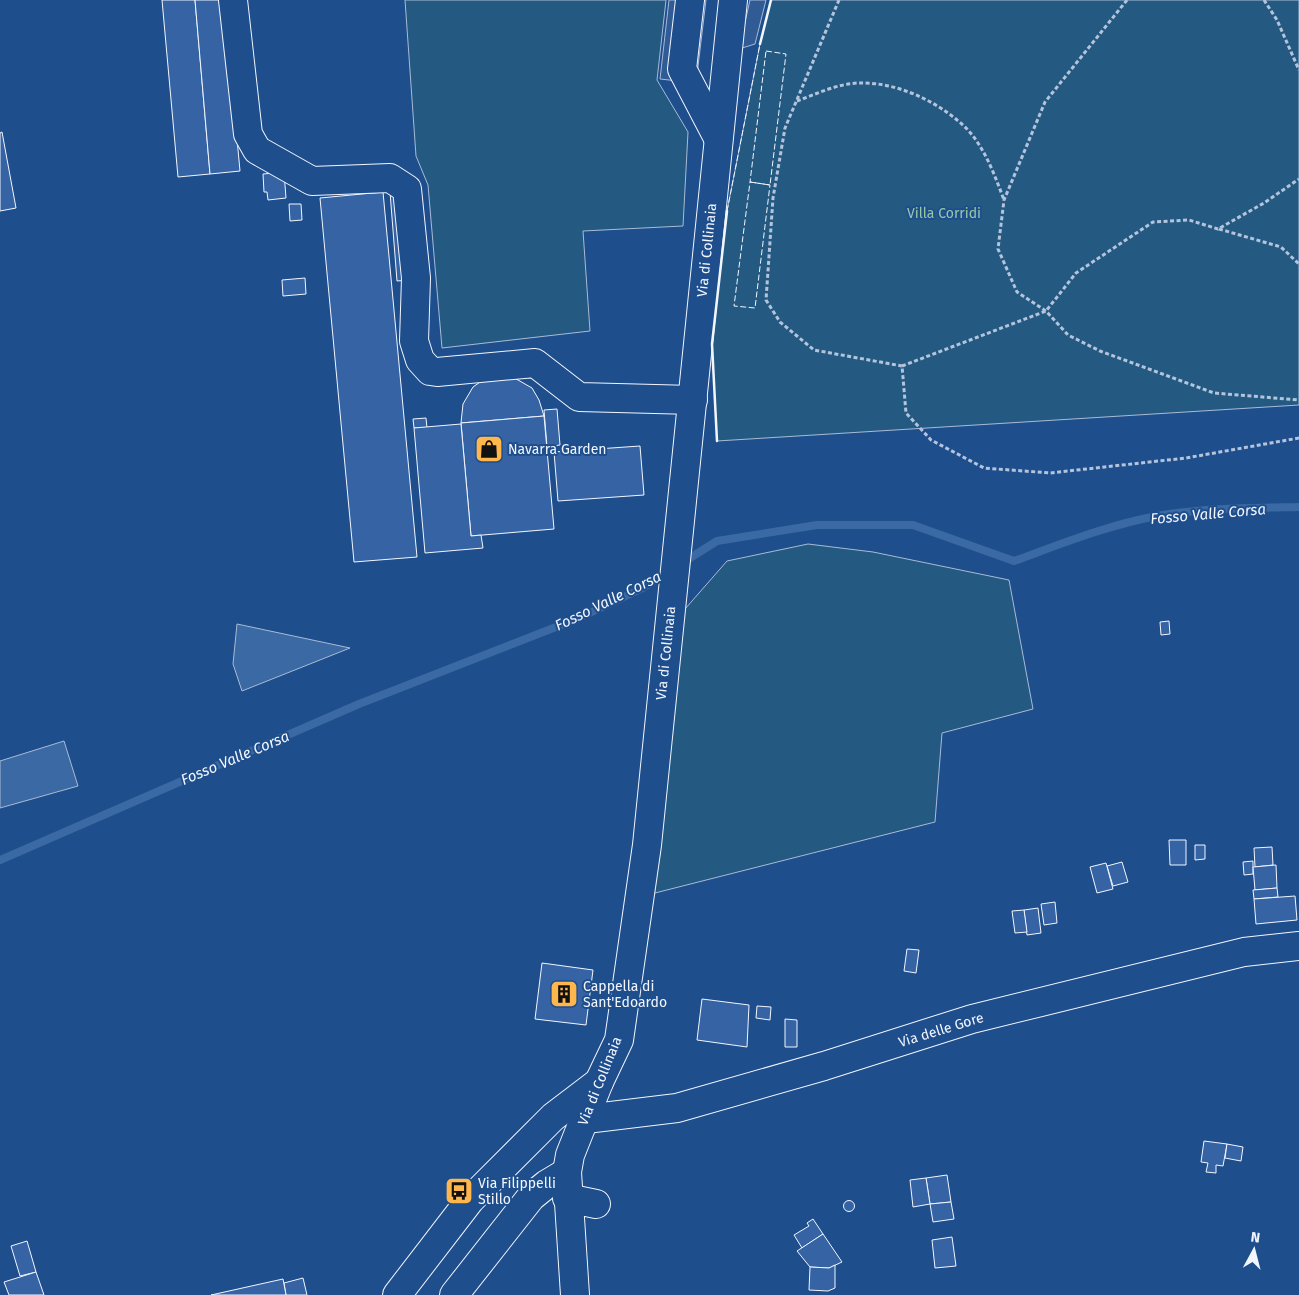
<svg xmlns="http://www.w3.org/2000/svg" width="1299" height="1295" viewBox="0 0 1299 1295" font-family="'Fira Sans',sans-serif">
	<rect width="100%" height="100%" fill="#1f4e8c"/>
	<g fill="#245a82" stroke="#a8bbd7">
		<polygon points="405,0 666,0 657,80 688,132 683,226 583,231 590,331 442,348 428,185 416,156"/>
		<polygon points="771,0 1299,0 1299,405 717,441 712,344 727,211 760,44"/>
		<polygon points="808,544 873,552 1009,580 1033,709 942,733 935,822 651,894 678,617 727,561"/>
	</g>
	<g fill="#305b95" stroke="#a8bbd7">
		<polygon points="669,0 706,0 696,83 660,79"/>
		<polygon points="750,0 766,0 755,44 739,49"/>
	</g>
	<g fill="#3b69a3" stroke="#a8bbd7">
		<polygon points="237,624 350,648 242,691 233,664"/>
		<polygon points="64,741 78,786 0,808 0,761"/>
	</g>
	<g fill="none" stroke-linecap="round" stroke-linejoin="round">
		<g stroke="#3b69a3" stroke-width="8">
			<path d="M682,563L717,541L817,525H913L1014,561C1061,544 1108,525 1157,516C1203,508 1252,508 1299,507"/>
			<polyline points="0,860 359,704 579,618 643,588 668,572"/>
		</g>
	</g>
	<g fill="#3563a3" stroke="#f2f6ff">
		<polygon points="162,0 195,0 210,174 178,177"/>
		<polygon points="195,0 224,0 240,171 210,174"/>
		<polygon points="2,132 16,208 0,211 0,133"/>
		<polygon points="284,172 286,198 268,200 267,192 264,192 263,174"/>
		<polygon points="403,191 409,280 397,281 390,192"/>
		<polygon points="383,192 417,557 354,562 320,198"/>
		<polygon points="289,204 301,204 302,220 290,221"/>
		<polygon points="305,278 306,294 283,296 282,280"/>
		<polygon points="511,376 532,388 539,400 544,416 461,423 463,404 473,387 483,380"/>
		<polygon points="557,409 560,445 547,447 544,410"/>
		<polygon points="544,416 554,529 471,536 461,423"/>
		<polygon points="426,418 427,428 414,428 413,419"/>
		<polygon points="461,424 471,536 481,535 483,548 425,553 414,428"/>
		<polygon points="640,446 644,495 558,501 554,452"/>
		<polygon points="1169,621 1170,634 1161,635 1160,622"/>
		<polygon points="1169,840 1186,840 1186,865 1170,865"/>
		<polygon points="1195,845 1205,845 1205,859 1195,860"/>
		<polygon points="1272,847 1273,865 1255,867 1254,848"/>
		<polygon points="1253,861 1253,874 1244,875 1243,862"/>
		<polygon points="1122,862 1128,882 1113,886 1107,866"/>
		<polygon points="1106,863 1113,889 1097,893 1090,867"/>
		<polygon points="1276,865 1277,888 1255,890 1253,867"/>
		<polygon points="1277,888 1278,897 1254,899 1253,890"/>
		<polygon points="1295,896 1297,920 1256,924 1254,899"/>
		<polygon points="1055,902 1057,923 1044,925 1041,904"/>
		<polygon points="1038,908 1041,933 1027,935 1024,910"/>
		<polygon points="1024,910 1027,932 1015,933 1012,911"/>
		<polygon points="907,949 919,950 916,973 904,971"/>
		<polygon points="542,963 593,970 586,1025 535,1019"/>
		<polygon points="702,999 749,1005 747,1047 697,1040"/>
		<polygon points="757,1006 771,1007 770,1020 756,1018"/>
		<polygon points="785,1019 797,1020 797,1047 785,1047"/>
		<polygon points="1204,1141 1227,1144 1223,1166 1216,1165 1216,1173 1206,1172 1208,1163 1201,1162"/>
		<polygon points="1227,1144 1243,1147 1241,1161 1225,1158"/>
		<polygon points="947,1175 951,1202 930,1204 926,1178"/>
		<polygon points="926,1178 930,1204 913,1207 910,1180"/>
		<circle cx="849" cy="1206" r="5.5"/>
		<polygon points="951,1202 954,1219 933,1222 930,1204"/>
		<polygon points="813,1219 823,1234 802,1248 794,1235 809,1226 807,1223"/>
		<polygon points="823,1234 842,1262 829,1268 810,1267 797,1251"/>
		<polygon points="952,1237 956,1266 935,1268 932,1240"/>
		<polygon points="27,1241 36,1272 20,1276 11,1246"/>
		<polygon points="835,1265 835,1288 828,1291 809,1290 810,1267 829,1268"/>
		<polygon points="36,1272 44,1295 9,1295 4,1282"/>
		<polygon points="303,1278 307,1295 286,1295 284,1283"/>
		<polygon points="283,1279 286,1295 211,1295"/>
	</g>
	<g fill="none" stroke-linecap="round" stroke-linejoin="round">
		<defs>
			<g id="minor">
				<polyline points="233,0 248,134 257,150 312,181 390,178 407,189 416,278 414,341 420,360 430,371 437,372 535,363 579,397 693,400"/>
				<polyline points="690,0 682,69 718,138"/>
				<polyline points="586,1119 677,1108 824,1066 972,1019 1244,952 1299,946"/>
				<polyline points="567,1198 596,1204"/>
				<polyline points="397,1295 470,1200 553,1117 599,1082"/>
				<polyline points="454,1295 531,1197 547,1184 567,1172"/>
				<polyline points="575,1295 567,1172 570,1155 599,1082 619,1040 647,845 733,0"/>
			</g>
		</defs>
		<use href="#minor" stroke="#f2f6ff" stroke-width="30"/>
		<g stroke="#b3c4dc" stroke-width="3" stroke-dasharray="4 2.5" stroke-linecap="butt">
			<polyline points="839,0 785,128 773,198 766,300 780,322 814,350 902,366 906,413 931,440 984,468 1050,473 1186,458 1299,438"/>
			<polyline points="1127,0 1045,102 1004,200 998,249 1017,292 1046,311 1068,335 1100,351 1214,393 1299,400"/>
			<polyline points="1264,0 1277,20 1299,70"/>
			<path d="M797,101C816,94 839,83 860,83C897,82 940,102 967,129C985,148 995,176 1004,200"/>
			<polyline points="1219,229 1281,247 1299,264"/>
			<polyline points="902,366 1046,311 1076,273 1153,222 1189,220 1218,229 1264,203 1299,179"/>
		</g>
		<use href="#minor" stroke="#1f4e8c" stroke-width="28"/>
		<g stroke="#f2f6ff" stroke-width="1" stroke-dasharray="6 2.5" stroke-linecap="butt">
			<polygon points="766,51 786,54 770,185 750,182"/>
			<polygon points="750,182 770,185 755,308 734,306"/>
			<polyline points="727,211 760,44"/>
		</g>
		<g stroke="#f2f6ff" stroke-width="2.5">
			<polyline points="760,44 771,0"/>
			<polyline points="717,441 712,344 727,211"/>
		</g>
	</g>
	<defs>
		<symbol id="shop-square" viewBox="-11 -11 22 22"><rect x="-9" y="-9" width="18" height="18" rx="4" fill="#ffb74d" stroke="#1f4e8c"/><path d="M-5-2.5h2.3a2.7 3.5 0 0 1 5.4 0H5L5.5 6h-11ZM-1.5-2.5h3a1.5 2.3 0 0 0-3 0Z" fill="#111"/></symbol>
		<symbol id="building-square" viewBox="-11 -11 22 22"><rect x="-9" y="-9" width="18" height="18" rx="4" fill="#ffb74d" stroke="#1f4e8c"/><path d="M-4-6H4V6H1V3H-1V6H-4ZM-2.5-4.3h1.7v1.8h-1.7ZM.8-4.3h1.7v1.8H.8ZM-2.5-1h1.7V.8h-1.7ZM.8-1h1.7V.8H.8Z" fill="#111"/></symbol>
		<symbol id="bus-square" viewBox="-11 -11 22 22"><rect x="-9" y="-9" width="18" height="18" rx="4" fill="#ffb74d" stroke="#1f4e8c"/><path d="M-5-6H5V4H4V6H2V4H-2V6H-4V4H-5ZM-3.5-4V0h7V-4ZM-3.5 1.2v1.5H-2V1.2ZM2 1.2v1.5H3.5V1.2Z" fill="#111"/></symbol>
	</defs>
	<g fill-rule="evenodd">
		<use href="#shop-square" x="473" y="433" width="32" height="32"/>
		<use href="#building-square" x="548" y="978" width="32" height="32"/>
		<use href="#bus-square" x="443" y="1175" width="32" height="32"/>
	</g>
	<g text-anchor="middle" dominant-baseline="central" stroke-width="4" stroke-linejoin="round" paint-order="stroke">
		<g font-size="14" fill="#97c8a6" stroke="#1f4e8c">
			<text x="944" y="213">Villa Corridi</text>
		</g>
		<g font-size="14" fill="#f2f6ff" stroke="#1f4e8c">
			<text transform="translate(707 250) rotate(-84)">Via di Collinaia</text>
			<text transform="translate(666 653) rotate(-84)">Via di Collinaia</text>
			<text transform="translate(941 1030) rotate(-17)">Via delle Gore</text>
			<text transform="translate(600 1081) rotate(-68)">Via di Collinaia</text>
		</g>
		<g font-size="14" fill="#f2f6ff" stroke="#1f4e8c" text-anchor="start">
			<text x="508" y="449">Navarra Garden</text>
			<text x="583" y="986">Cappella di<tspan x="583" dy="16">Sant'Edoardo</tspan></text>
			<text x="478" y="1183">Via Filippelli<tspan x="478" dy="16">Stillo</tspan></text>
		</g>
		<g font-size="15" font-style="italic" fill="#f2f6ff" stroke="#1f4e8c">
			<text transform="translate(1208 514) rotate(-5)">Fosso Valle Corsa</text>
			<text transform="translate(608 601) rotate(-26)">Fosso Valle Corsa</text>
			<text transform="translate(235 758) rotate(-23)">Fosso Valle Corsa</text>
		</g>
	</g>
	<g transform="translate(1254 1250) rotate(7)" stroke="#1f4e8c" stroke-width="4" paint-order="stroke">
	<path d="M0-4L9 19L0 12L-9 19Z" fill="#f2f6ff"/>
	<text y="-8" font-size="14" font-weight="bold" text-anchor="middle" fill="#f2f6ff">N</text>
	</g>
</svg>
